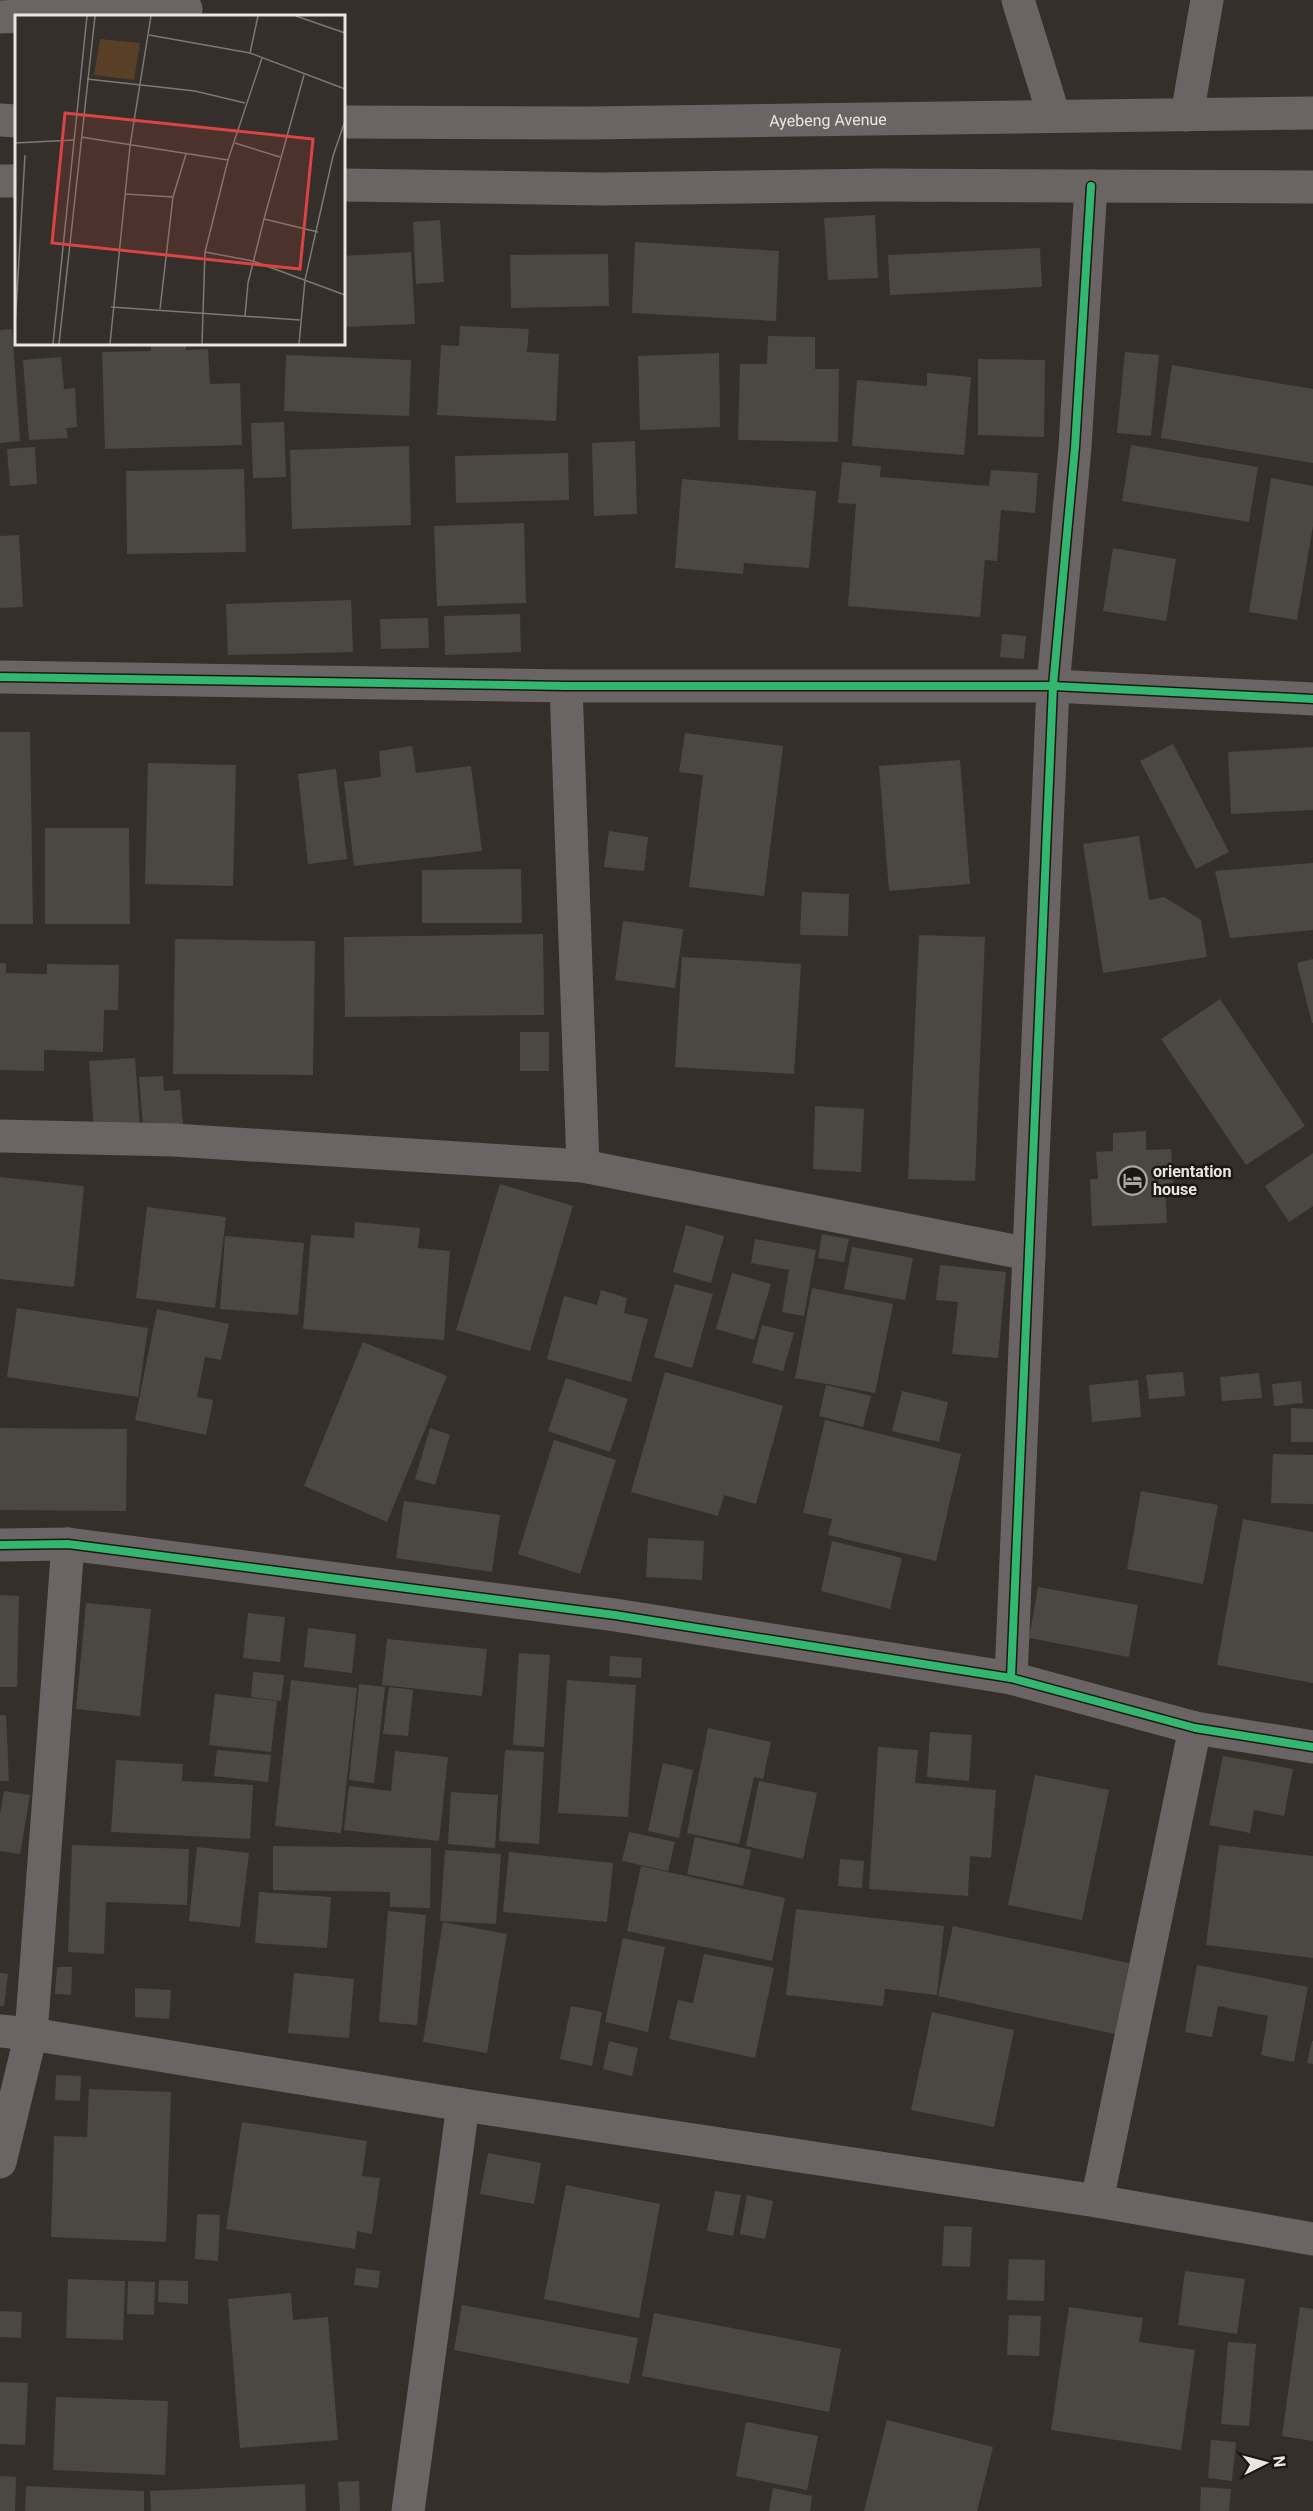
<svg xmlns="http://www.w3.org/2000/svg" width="1313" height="2511" viewBox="0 0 1313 2511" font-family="Roboto,sans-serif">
	<rect width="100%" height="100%" fill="#342f2a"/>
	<g fill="#4b4844">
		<polygon points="875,215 878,278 828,280 824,218"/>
		<polygon points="440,220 444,282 416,284 413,222"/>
		<polygon points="635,242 779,251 776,321 632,313"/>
		<polygon points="1040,248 1042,287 890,295 888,255"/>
		<polygon points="411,252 415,324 344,327 344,256"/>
		<polygon points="608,254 609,306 511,308 510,255"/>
		<polygon points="460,326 529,329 527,352 559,354 556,421 437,415 441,345 459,346"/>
		<polygon points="12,329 20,441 0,443 0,330"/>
		<polygon points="768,336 815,337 815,369 839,369 838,442 738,440 740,364 767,364"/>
		<polygon points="151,344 186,344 186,350 208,349 210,384 240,383 242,445 105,449 102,352 151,351"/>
		<polygon points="1125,352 1159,355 1151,436 1117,433"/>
		<polygon points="719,353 720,427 640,430 638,356"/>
		<polygon points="286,355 411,360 409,416 284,411"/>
		<polygon points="61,357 64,389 75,388 77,427 66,428 68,438 29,440 23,360"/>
		<polygon points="978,359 1045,360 1044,437 978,435"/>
		<polygon points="1172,365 1313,389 1313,463 1161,438"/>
		<polygon points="927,373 971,377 964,455 852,446 857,380 927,386"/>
		<polygon points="284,422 286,477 253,478 251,423"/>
		<polygon points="635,441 637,514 594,516 592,443"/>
		<polygon points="1131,445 1258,467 1249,522 1122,501"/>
		<polygon points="409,446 411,525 292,529 290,450"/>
		<polygon points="35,447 37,484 10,486 7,449"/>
		<polygon points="568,453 569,500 456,503 455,456"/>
		<polygon points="842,462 881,466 880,477 989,486 991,470 1038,473 1035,513 1001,510 997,561 985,560 980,617 848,606 856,504 838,503"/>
		<polygon points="244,469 246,552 127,554 126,471"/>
		<polygon points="1271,478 1313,486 1313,526 1297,620 1249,612"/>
		<polygon points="682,479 816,491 809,568 744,563 743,574 675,568"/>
		<polygon points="524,523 526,603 437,606 434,526"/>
		<polygon points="19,535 23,607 0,608 0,536"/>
		<polygon points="1113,548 1176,559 1166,621 1103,611"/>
		<polygon points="351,600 353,652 228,655 226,604"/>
		<polygon points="520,614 521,652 445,655 444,616"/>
		<polygon points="428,618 429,648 381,649 380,619"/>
		<polygon points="1002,634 1026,636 1024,659 1000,657"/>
		<polygon points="0,732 30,732 33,924 0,924"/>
		<polygon points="685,733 783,746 764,896 689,887 703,775 679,772"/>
		<polygon points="1173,744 1229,852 1196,869 1140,761"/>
		<polygon points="412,746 416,773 471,766 482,851 354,866 344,782 381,777 379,751"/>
		<polygon points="1313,747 1313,810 1231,814 1228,752"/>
		<polygon points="960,760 970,884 889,891 879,766"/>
		<polygon points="148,763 236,765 233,886 145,884"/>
		<polygon points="336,769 347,859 308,864 298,774"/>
		<polygon points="45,828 129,828 130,924 45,924"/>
		<polygon points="609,831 648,837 644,871 604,867"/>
		<polygon points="1139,836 1149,900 1164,897 1201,920 1207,957 1103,973 1083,844"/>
		<polygon points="1313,863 1313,930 1230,938 1215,871"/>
		<polygon points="521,869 522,923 422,923 422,870"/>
		<polygon points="802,892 849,894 848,936 800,935"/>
		<polygon points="623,921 683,929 675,988 615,980"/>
		<polygon points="543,934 544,1015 345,1017 344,937"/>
		<polygon points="919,935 985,937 975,1181 908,1179"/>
		<polygon points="175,939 315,941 313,1075 173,1074"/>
		<polygon points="682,957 801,964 794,1074 675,1067"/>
		<polygon points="1313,959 1313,1023 1312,1023 1297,963"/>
		<polygon points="0,963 6,963 6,973 47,974 47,964 119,965 118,1010 104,1010 103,1052 44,1050 44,1071 0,1070"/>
		<polygon points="1220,999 1305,1126 1246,1165 1161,1039"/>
		<rect x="520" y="1032" width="29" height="39"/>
		<polygon points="135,1058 140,1128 94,1131 89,1061"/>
		<polygon points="163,1076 164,1091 180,1090 184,1136 144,1138 139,1077"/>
		<polygon points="815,1106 864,1109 861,1172 813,1169"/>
		<polygon points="1146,1131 1146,1150 1171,1149 1173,1183 1165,1184 1167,1223 1092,1226 1090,1179 1098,1179 1096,1152 1113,1151 1113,1133"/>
		<polygon points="1313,1153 1313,1206 1289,1222 1265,1186"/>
		<polygon points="0,1177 84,1186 74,1287 0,1279"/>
		<polygon points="500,1184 573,1206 530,1351 456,1330"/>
		<polygon points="147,1207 226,1217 215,1308 136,1298"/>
		<polygon points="355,1222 420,1228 418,1248 450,1251 444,1340 303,1329 311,1235 354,1238"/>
		<polygon points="686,1225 724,1236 711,1283 673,1272"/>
		<polygon points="822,1234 849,1239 844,1262 818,1258"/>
		<polygon points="225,1236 304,1243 298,1315 220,1309"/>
		<polygon points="755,1239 816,1250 804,1316 782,1312 789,1270 751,1263"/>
		<polygon points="852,1247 913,1258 905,1300 844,1289"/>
		<polygon points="940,1265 1006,1272 998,1358 952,1354 958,1302 936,1300"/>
		<polygon points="732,1273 771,1284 754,1340 716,1329"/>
		<polygon points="675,1284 713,1294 692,1368 654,1357"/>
		<polygon points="812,1288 893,1304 875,1393 795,1378"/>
		<polygon points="601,1290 627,1298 624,1313 648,1319 631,1382 547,1359 564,1296 597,1305"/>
		<polygon points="17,1308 148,1328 138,1397 7,1377"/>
		<polygon points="157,1309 229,1324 221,1360 205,1357 197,1397 213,1400 206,1435 135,1420"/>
		<polygon points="762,1325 794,1333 783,1371 752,1363"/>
		<polygon points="363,1342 447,1376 387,1522 304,1486"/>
		<polygon points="665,1372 783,1406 756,1504 724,1495 718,1516 631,1492"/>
		<polygon points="1183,1372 1185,1396 1149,1399 1146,1375"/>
		<polygon points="1259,1373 1262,1398 1222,1401 1220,1377"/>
		<polygon points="566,1378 628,1399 610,1452 548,1431"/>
		<polygon points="1138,1380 1141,1417 1092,1422 1089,1385"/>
		<polygon points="1301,1381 1303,1403 1274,1406 1272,1384"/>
		<polygon points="826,1385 871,1396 863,1427 819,1416"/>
		<polygon points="902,1391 948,1402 939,1442 892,1431"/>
		<polygon points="1291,1408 1313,1409 1313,1442 1291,1442"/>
		<polygon points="825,1420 961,1454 936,1561 828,1535 832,1519 803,1513"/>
		<polygon points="0,1428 127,1429 126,1511 0,1510"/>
		<polygon points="430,1428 450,1435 435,1485 415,1479"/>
		<polygon points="554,1440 616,1460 580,1574 518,1554"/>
		<polygon points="1273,1454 1313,1455 1313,1504 1271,1503"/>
		<polygon points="1141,1491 1218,1505 1203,1584 1127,1569"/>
		<polygon points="404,1501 500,1515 492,1572 396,1558"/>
		<polygon points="1243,1519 1313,1532 1313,1683 1217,1665"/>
		<polygon points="648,1538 704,1541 702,1580 646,1577"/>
		<polygon points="832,1541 902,1558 890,1609 821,1591"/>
		<polygon points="1038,1587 1138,1605 1129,1657 1029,1638"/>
		<polygon points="0,1595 19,1596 17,1687 0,1687"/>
		<polygon points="86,1603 151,1609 140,1716 76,1709"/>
		<polygon points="248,1613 285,1617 280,1662 243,1658"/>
		<polygon points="308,1628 356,1634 352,1673 304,1667"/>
		<polygon points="387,1639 487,1649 482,1696 382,1685"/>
		<polygon points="519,1653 550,1655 544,1747 513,1745"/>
		<polygon points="610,1656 642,1658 641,1678 609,1676"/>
		<polygon points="253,1672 284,1675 281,1701 251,1697"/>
		<polygon points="291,1680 357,1688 341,1833 275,1826"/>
		<polygon points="567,1680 636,1685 628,1817 558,1813"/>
		<polygon points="359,1684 385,1687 374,1783 349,1780"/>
		<polygon points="389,1687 413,1690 408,1736 383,1734"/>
		<polygon points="215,1694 277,1701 271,1752 209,1745"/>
		<polygon points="0,1715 6,1715 9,1781 0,1781"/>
		<polygon points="708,1728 771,1742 763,1779 754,1777 739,1844 687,1833"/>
		<polygon points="930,1732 972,1735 969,1781 927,1777"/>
		<polygon points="878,1747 918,1750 915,1783 996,1790 991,1858 970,1856 968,1896 869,1889"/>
		<polygon points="217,1750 271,1755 268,1782 214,1776"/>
		<polygon points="505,1750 544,1752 539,1844 499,1841"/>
		<polygon points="395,1751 448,1757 439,1841 344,1830 349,1786 391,1791"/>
		<polygon points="1223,1756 1293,1769 1284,1816 1254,1810 1250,1833 1209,1825"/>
		<polygon points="116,1760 183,1764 182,1781 253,1785 250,1839 111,1832"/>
		<polygon points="663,1763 693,1770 679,1838 648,1831"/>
		<polygon points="1035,1775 1109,1790 1082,1920 1008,1905"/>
		<polygon points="759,1781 817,1793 803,1859 746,1846"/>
		<polygon points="4,1791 30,1795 20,1854 0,1851 0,1814"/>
		<polygon points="451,1792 498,1795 495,1848 448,1844"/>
		<polygon points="629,1832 675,1842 668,1871 622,1861"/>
		<polygon points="695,1837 751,1850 743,1886 687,1874"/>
		<polygon points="72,1845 189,1849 187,1905 106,1902 104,1954 68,1952"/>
		<polygon points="1219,1845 1313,1856 1313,1958 1206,1945"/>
		<polygon points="273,1846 431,1848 430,1908 390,1907 390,1892 273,1890"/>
		<polygon points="197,1847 249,1853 240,1927 189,1921"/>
		<polygon points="445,1850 501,1854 496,1924 440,1921"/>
		<polygon points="509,1852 613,1863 607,1922 503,1912"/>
		<polygon points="840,1859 864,1861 862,1888 838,1886"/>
		<polygon points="641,1866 785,1898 772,1961 627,1931"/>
		<polygon points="259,1892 331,1897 327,1948 255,1943"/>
		<polygon points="796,1909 944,1926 937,1995 885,1989 883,2006 786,1995"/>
		<polygon points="388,1911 426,1915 417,2025 379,2022"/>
		<polygon points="443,1922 507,1934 487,2053 423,2042"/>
		<polygon points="953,1926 1129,1963 1115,2034 938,1996"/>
		<polygon points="623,1938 665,1947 648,2032 605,2022"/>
		<polygon points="704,1954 774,1968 755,2058 669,2039 678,2000 693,2003"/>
		<polygon points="1197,1965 1308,1987 1294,2062 1261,2055 1268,2016 1218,2006 1212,2037 1185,2032"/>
		<polygon points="57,1967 72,1967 71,1995 55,1994"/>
		<polygon points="0,1973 8,1974 4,2006 0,2006"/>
		<polygon points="294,1973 354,1979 349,2038 288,2033"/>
		<polygon points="135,1988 171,1990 169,2019 135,2017"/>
		<polygon points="571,2006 602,2012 592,2066 560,2059"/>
		<polygon points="932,2012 1014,2030 994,2127 911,2110"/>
		<polygon points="609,2041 638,2048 632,2076 603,2069"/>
		<polygon points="1312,2041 1313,2041 1313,2064 1307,2063"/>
		<polygon points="56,2075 81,2076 80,2101 55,2100"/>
		<polygon points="89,2089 171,2092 166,2242 51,2237 54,2136 87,2137"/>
		<polygon points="242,2122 367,2141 362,2176 380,2178 372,2234 357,2231 355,2249 226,2229"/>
		<polygon points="488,2153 541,2163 534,2204 480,2194"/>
		<polygon points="566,2185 660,2204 639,2318 544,2299"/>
		<polygon points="715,2191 741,2195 733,2236 707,2231"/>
		<polygon points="747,2195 773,2201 765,2239 740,2234"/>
		<polygon points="197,2214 220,2215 218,2261 195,2259"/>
		<polygon points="944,2226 972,2227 970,2267 942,2266"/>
		<polygon points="1009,2259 1045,2260 1044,2301 1007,2300"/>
		<polygon points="356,2268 380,2271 378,2288 354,2285"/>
		<polygon points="1185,2271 1245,2279 1237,2334 1178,2325"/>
		<polygon points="68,2279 125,2281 123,2340 66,2338"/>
		<polygon points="159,2280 188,2281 188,2304 158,2302"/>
		<polygon points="128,2281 155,2282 154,2315 127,2314"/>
		<polygon points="291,2293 293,2320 328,2317 338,2440 240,2448 228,2299"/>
		<polygon points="462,2305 638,2338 629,2384 454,2350"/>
		<polygon points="1069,2307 1143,2318 1139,2342 1195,2350 1181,2450 1051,2430"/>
		<polygon points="1300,2307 1313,2309 1313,2441 1282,2436"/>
		<polygon points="0,2311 22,2312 21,2338 0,2337"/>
		<polygon points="654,2313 841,2349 829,2412 642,2376"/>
		<polygon points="1009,2315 1041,2316 1039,2356 1007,2355"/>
		<polygon points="1228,2342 1256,2344 1249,2426 1221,2424"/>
		<polygon points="0,2382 28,2383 25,2445 0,2444"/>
		<polygon points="56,2397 168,2401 165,2475 53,2470"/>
		<polygon points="887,2420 993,2447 977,2511 864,2511"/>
		<polygon points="746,2422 818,2436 807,2490 736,2476"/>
		<polygon points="1211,2440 1236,2442 1232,2481 1208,2478"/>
		<polygon points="0,2476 16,2477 15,2511 0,2511"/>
		<polygon points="359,2481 360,2511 340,2511 338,2482"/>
		<polygon points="305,2484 306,2511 151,2511 150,2491"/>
		<polygon points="26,2486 144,2491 144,2511 25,2511"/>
		<polygon points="1201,2487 1231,2489 1229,2511 1200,2511"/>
		<polygon points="773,2488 812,2496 810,2511 769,2511"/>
	</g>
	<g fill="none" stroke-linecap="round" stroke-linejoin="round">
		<g stroke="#6b6464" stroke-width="33">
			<polyline points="1018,0 1054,116"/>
			<polyline points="0,17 186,9"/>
			<polyline points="1187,115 1207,0"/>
			<polyline points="0,120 16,121"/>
			<path id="s1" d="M344,122L589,123L1313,113"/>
			<polyline points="0,181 16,181"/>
			<polyline points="344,185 602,189 880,185 1313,187"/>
			<polyline points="0,677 566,686 1053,686 1313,699"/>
			<polyline points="566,686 583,1166"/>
			<polyline points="0,1136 174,1140 583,1166 1029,1254"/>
			<polyline points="0,1545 68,1544 615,1615 1011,1678 1195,1728 1313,1747"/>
			<polyline points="1011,1678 1053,686 1075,447 1091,186"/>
			<polyline points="0,2031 31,2034 463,2105 408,2511"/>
			<polyline points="463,2105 1097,2201 1313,2239"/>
			<polyline points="0,2162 31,2034 68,1544"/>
			<polyline points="1097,2201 1195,1728"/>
		</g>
		<defs>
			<g id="cycleway">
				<polyline points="0,677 566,686 1053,686 1313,699"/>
				<polyline points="0,1545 68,1544 615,1615 1011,1678 1195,1728 1313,1747"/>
				<polyline points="1011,1678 1053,686 1075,447 1091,186"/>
			</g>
		</defs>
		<use href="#cycleway" stroke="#1b1814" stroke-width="11"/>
		<use href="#cycleway" stroke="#33b770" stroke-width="8"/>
	</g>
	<defs>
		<symbol id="hotel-ring" viewBox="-11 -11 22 22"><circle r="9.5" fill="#1b1814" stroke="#aba5a1" stroke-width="1.5"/><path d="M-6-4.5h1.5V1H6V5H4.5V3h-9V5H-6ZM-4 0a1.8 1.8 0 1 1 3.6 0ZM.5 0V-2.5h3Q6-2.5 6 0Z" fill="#aba5a1"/></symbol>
	</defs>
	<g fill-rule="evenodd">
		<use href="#hotel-ring" x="1116" y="1164" width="33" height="33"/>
	</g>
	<g text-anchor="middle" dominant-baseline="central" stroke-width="5" stroke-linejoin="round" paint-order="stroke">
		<g font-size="16" fill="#ebe5e1" stroke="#1b1814">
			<text stroke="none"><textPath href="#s1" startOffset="484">Ayebeng Avenue</textPath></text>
		</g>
		<g font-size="16" font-weight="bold" fill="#ebe5e1" stroke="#1b1814" text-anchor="start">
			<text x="1153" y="1171">orientation<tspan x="1153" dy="18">house</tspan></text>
		</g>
	</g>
	<g transform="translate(15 15)">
		<rect width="330" height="330" fill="#342f2a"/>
		<path d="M85,24L125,28L119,65L79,60Z" fill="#593f26"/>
		<path fill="none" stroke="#7d7873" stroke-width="1.5" d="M281,1L330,18M134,20L235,38L330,74M235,38L243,1M72,64L180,76L230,88M66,122L213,145M0,128L59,125M220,128L265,142M110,179L158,182M249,204L289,60M190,237L238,246L330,280M96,292L285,305M145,294L158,182L171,139M230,301L233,268L249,204L303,217M0,313L10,140M38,329L72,1M44,329L80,1M95,329L115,131L136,1M187,329L190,237L213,145L247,43M284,329L290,265L318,141L330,106"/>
		<path fill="#d94444" fill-opacity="0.15" stroke="#d94444" stroke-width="3" d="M50,98L298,124L285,254L37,228Z"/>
		<rect width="330" height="330" fill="none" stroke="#ebe5e1" stroke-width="3"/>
	</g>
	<g transform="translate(1265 2463) rotate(84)" stroke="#1b1814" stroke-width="4.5" paint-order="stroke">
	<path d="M0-4.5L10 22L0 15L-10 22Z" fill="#ebe5e1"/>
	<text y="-9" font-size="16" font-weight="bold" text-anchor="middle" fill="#ebe5e1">N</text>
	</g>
</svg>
